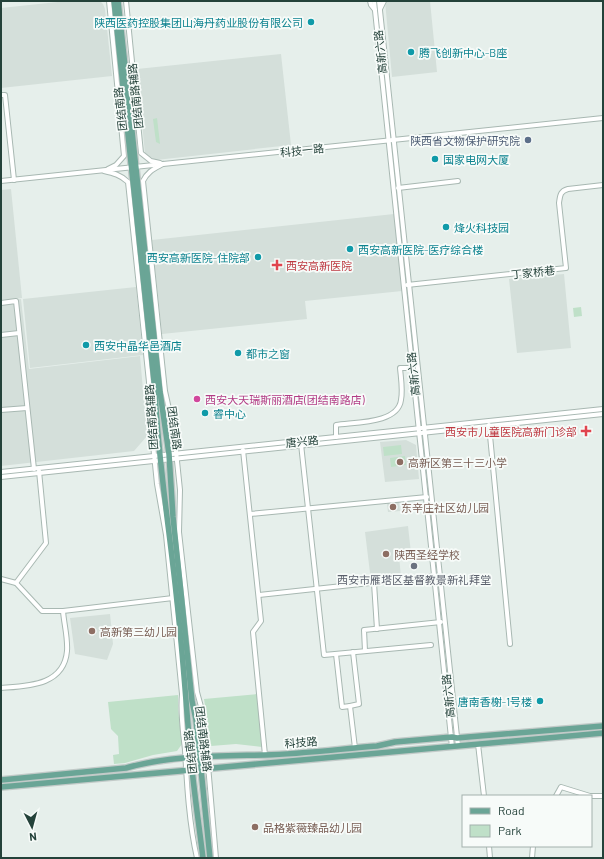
<svg xmlns="http://www.w3.org/2000/svg" width="604" height="859" viewBox="0 0 604 859" font-family="Barlow,'Noto Sans SC',sans-serif">
	<rect width="100%" height="100%" fill="#e6efeb"/>
	<g fill="#d4dfda">
		<polygon points="67,1 100,1 103,4 105,9 112,76 1,88 1,8"/>
		<polygon points="385,1 430,1 437,72 392,77"/>
		<polygon points="281,54 291,145 156,160 145,154 137,69"/>
		<polygon points="11,189 22,298 1,300 1,190"/>
		<polygon points="394,214 402,291 305,301 307,319 162,334 152,240"/>
		<polygon points="564,274 571,348 517,353 509,279"/>
		<polygon points="136,287 143,355 30,368 23,299"/>
		<polygon points="21,299 29,369 140,356 147,436 134,451 1,466 1,301"/>
		<polygon points="406,440 416,445 419,479 385,482 380,442"/>
		<polygon points="399,502 400,511 388,512 387,503"/>
		<polygon points="408,526 411,553 399,555 401,578 371,581 365,532"/>
		<polygon points="110,614 113,644 107,660 75,654 70,618"/>
	</g>
	<g fill="#bfe0c8">
		<polygon points="157,118 160,144 156,142 153,119"/>
		<polygon points="581,307 582,316 574,317 573,308"/>
		<polygon points="401,445 402,454 384,456 383,447"/>
		<polygon points="405,456 406,465 391,467 390,458"/>
		<polygon points="258,694 262,747 236,744 211,746 204,699"/>
		<polygon points="178,695 178,709 182,744 177,751 153,755 125,763 114,764 113,755 119,754 118,736 111,729 108,702"/>
	</g>
	<g fill="none" stroke-linecap="round" stroke-linejoin="round">
		<defs>
			<g id="minor">
				<polyline points="126,1 141,153 151,161 160,163"/>
				<polyline points="370,1 371,5 375,10"/>
				<polyline points="374,1 452,747"/>
				<polyline points="379,1 458,746"/>
				<polyline points="380,9 384,1"/>
				<polyline points="1,95 5,95 14,180"/>
				<path d="M163,164C154,169 148,171 143,181L165,391L174,432L180,490L179,532L197,692L203,714L206,742L216,858"/>
				<polyline points="108,169 116,165 124,156 109,1"/>
				<path d="M104,171C113,173 121,175 128,182L149,382L150,415L157,484L166,535L182,694C180,713 183,731 185,750C187,786 189,823 197,858"/>
				<polyline points="1,181 603,118"/>
				<polyline points="398,188 458,181"/>
				<path d="M407,285L566,268L559,203C560,196 560,191 568,189L603,185"/>
				<polyline points="1,303 16,301 34,469"/>
				<polyline points="1,335 19,333"/>
				<polyline points="1,410 27,408"/>
				<polyline points="489,425 510,644"/>
				<path d="M336,437V425C354,422 398,424 401,400C403,390 401,379 400,368H413"/>
				<polyline points="301,444 324,655 431,645"/>
				<polyline points="243,450 261,621 253,632 265,755"/>
				<polyline points="1,472 603,409"/>
				<polyline points="1,477 603,414"/>
				<polyline points="250,514 427,497"/>
				<polyline points="1,579 16,583 42,611 63,611 173,598"/>
				<polyline points="16,583 46,543 39,471"/>
				<polyline points="374,583 377,629"/>
				<polyline points="259,595 435,576"/>
				<polyline points="365,651 364,630 441,622"/>
				<polyline points="336,654 342,707 350,706 355,748"/>
				<path d="M1,688C27,686 64,686 67,651C68,638 64,624 63,611"/>
				<polyline points="350,706 359,704 353,652"/>
				<polyline points="478,744 484,796"/>
				<polyline points="556,796 561,787 590,796 603,796"/>
				<polyline points="489,846 490,858"/>
				<polyline points="532,858 533,846"/>
			</g>
			<g id="major">
				<path d="M114,1L155,391C158,462 170,532 177,602C183,654 186,707 191,759C194,792 199,825 203,858"/>
				<polyline points="118,1 160,392 169,454 173,517 182,602 192,701 196,720 210,858"/>
				<path d="M1,780L126,768C171,755 218,756 265,755C302,754 340,749 377,746L395,742L452,737L457,738L468,737L603,726"/>
				<polyline points="1,787 603,733"/>
			</g>
		</defs>
		<use href="#minor" stroke="#a8b8b2" stroke-width="6"/>
		<use href="#major" stroke="#c2cac8" stroke-width="8"/>
		<use href="#minor" stroke="#fff" stroke-width="4"/>
		<use href="#major" stroke="#6aa596" stroke-width="5.5"/>
	</g>
	<g fill="#0f9aa8" stroke="#f7fbf9" stroke-width="1.5">
		<circle cx="311" cy="22" r="4"/>
		<circle cx="411" cy="52" r="4"/>
		<circle cx="435" cy="159" r="4"/>
		<circle cx="446" cy="227" r="4"/>
		<circle cx="350" cy="249" r="4"/>
		<circle cx="258" cy="257" r="4"/>
		<circle cx="86" cy="345" r="4"/>
		<circle cx="238" cy="353" r="4"/>
		<circle cx="205" cy="413" r="4"/>
		<circle cx="540" cy="701" r="4"/>
	</g>
	<circle fill="#5c6f8a" stroke="#f7fbf9" stroke-width="1.5" cx="528" cy="140" r="4"/>
	<g fill="#e0444e" stroke="#f7fbf9" stroke-width="1.5">
		<path d="M275 259h4v4h4v4h-4v4h-4v-4h-4v-4h4z"/>
		<path d="M584 425h4v4h4v4h-4v4h-4v-4h-4v-4h4z"/>
	</g>
	<circle fill="#d1479c" stroke="#f7fbf9" stroke-width="1.5" cx="197" cy="399" r="4"/>
	<g fill="#8d6e63" stroke="#f7fbf9" stroke-width="1.5">
		<circle cx="400" cy="462" r="4"/>
		<circle cx="393" cy="507" r="4"/>
		<circle cx="386" cy="554" r="4"/>
		<circle cx="92" cy="631" r="4"/>
		<circle cx="255" cy="827" r="4"/>
	</g>
	<circle fill="#6b7280" stroke="#f7fbf9" stroke-width="1.5" cx="414" cy="566" r="4"/>
	<g text-anchor="middle" dominant-baseline="central" stroke-width="3.5" stroke-linejoin="round" paint-order="stroke">
		<g font-size="11" fill="#0d838f" stroke="#f7fbf9" text-anchor="start">
			<text x="303" y="22" text-anchor="end">陕西医药控股集团山海丹药业股份有限公司</text>
			<text x="419" y="52">腾飞创新中心-B座</text>
			<text x="443" y="159">国家电网大厦</text>
			<text x="454" y="227">烽火科技园</text>
			<text x="358" y="249">西安高新医院-医疗综合楼</text>
			<text x="250" y="257" text-anchor="end">西安高新医院-住院部</text>
			<text x="94" y="345">西安中晶华邑酒店</text>
			<text x="246" y="353">都市之窗</text>
			<text x="213" y="413">睿中心</text>
			<text x="532" y="701" text-anchor="end">唐南香榭-1号楼</text>
		</g>
		<g font-size="11" fill="#24423a" stroke="#f7fbf9">
			<text transform="translate(380 52) rotate(-96)">高新六路</text>
			<text transform="translate(135 96) rotate(-96)">团结南路辅路</text>
			<text transform="translate(120 109) rotate(-96)">团结南路</text>
			<text transform="translate(302 150) rotate(-6)">科技一路</text>
			<text transform="translate(533 272) rotate(-6)">丁家桥巷</text>
			<text transform="translate(413 374) rotate(-96)">高新六路</text>
			<text transform="translate(151 417) rotate(-94)">团结南路辅路</text>
			<text transform="translate(175 428) rotate(82)">团结南路</text>
			<text transform="translate(302 441) rotate(-6)">唐兴路</text>
			<text transform="translate(448 696) rotate(-96)">高新六路</text>
			<text transform="translate(204 739) rotate(83)">团结南路辅路</text>
			<text transform="translate(301 742) rotate(-4)">科技路</text>
			<text transform="translate(190 752) rotate(-96)">团结南路</text>
		</g>
		<g font-size="11" fill="#4e5e75" stroke="#f7fbf9" text-anchor="end">
			<text x="520" y="140">陕西省文物保护研究院</text>
		</g>
		<g font-size="11" fill="#be3a42" stroke="#f7fbf9" text-anchor="start">
			<text x="286" y="265">西安高新医院</text>
			<text x="577" y="431" text-anchor="end">西安市儿童医院高新门诊部</text>
		</g>
		<g font-size="11" fill="#b23c85" stroke="#f7fbf9" text-anchor="start">
			<text x="205" y="399">西安大天瑞斯丽酒店(团结南路店)</text>
		</g>
		<g font-size="11" fill="#785e54" stroke="#f7fbf9" text-anchor="start">
			<text x="408" y="462">高新区第三十三小学</text>
			<text x="401" y="507">东辛庄社区幼儿园</text>
			<text x="394" y="554">陕西圣经学校</text>
			<text x="100" y="631">高新第三幼儿园</text>
			<text x="263" y="827">品格紫薇臻品幼儿园</text>
		</g>
		<g font-size="11" fill="#5b616d" stroke="#f7fbf9">
			<text x="414" y="579">西安市雁塔区基督教景新礼拜堂</text>
		</g>
	</g>
	<rect width="604" height="859" fill="none" stroke="#24423a" stroke-width="4"/>
	<rect x="462" y="795" width="130" height="52" fill="#f7fbf9" stroke="#a3b1ad"/>
	<rect x="470" y="808" width="20" height="6" fill="#6aa596" stroke="#a3b1ad"/>
	<text x="498" y="815" font-size="12" fill="#24423a">Road</text>
	<rect x="470" y="825" width="20" height="12" fill="#bfe0c8" stroke="#a3b1ad"/>
	<text x="498" y="835" font-size="12" fill="#24423a">Park</text>
	<g transform="translate(32 827) rotate(174)" stroke="#f7fbf9" stroke-width="3" paint-order="stroke">
	<path d="M0-3L7 15L0 10L-7 15Z" fill="#24423a"/>
	<text y="-6" font-size="11" font-weight="bold" text-anchor="middle" fill="#24423a">N</text>
	</g>
</svg>
